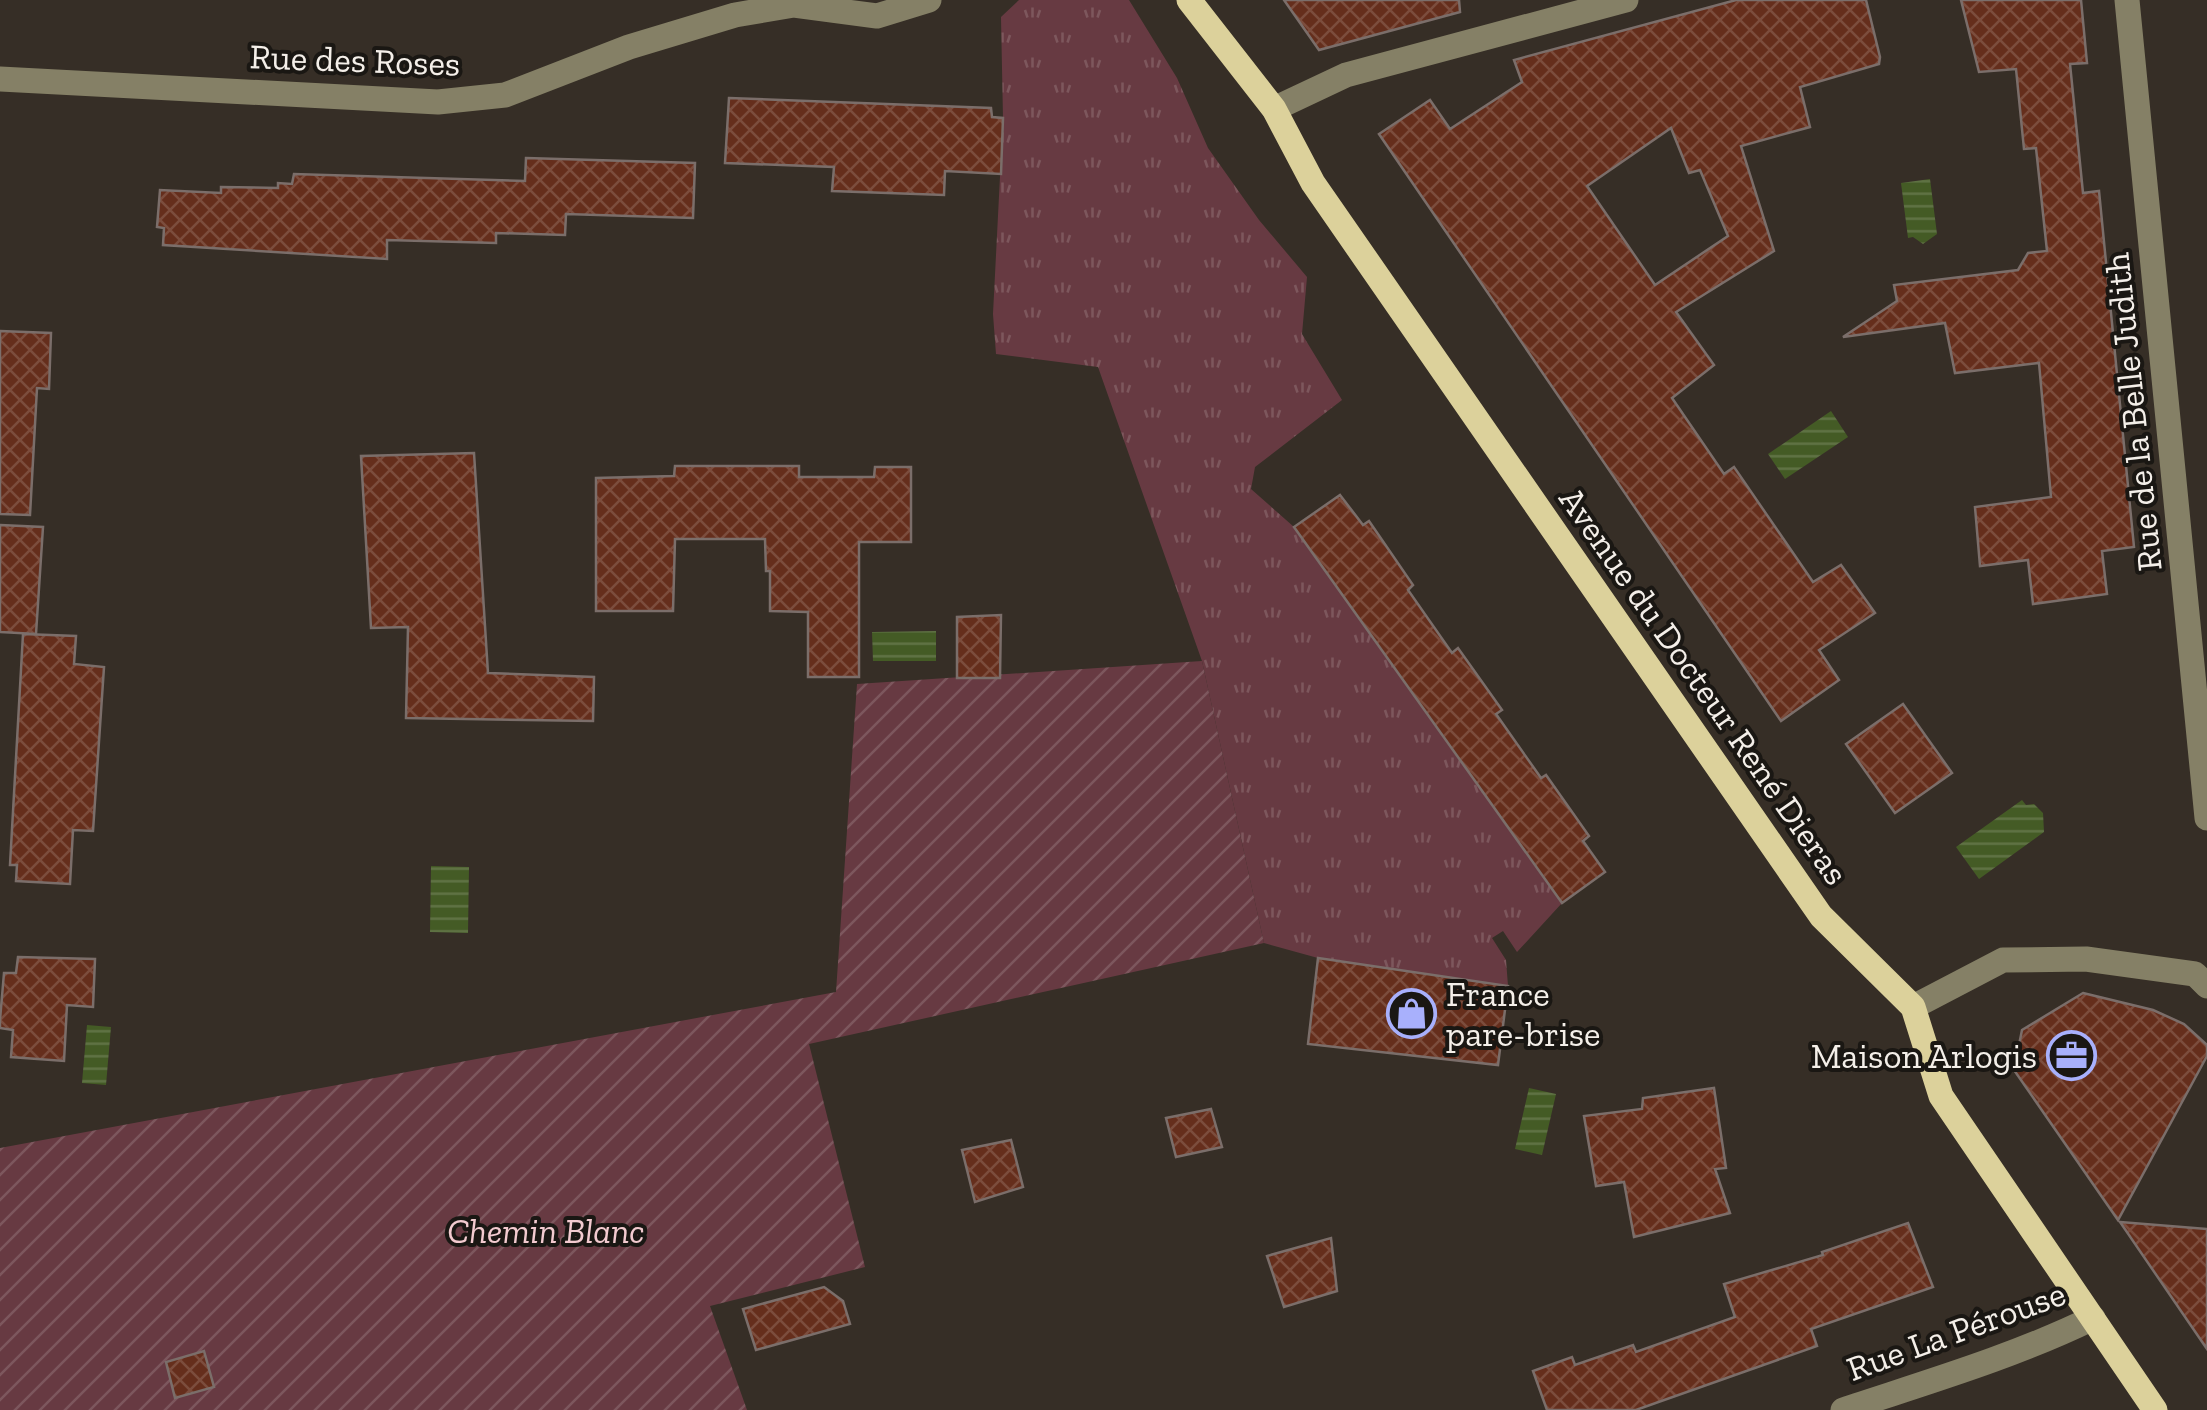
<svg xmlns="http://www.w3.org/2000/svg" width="2207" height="1410" viewBox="0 0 2207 1410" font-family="'Zilla Slab',serif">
	<defs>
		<pattern id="grass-tufts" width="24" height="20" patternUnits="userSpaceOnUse" patternTransform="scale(2.5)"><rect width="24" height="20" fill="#673a42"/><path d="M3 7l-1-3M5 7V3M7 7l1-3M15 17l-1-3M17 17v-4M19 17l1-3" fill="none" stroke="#7d575d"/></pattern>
		<pattern id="garden-furrows" width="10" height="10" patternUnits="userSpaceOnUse" patternTransform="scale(2.5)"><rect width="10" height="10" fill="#673a42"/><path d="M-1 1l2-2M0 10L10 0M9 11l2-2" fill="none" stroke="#7d575d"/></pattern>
		<pattern id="water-rules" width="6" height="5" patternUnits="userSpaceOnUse" patternTransform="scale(2.5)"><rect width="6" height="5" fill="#445b25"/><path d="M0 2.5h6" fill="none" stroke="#607345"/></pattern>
		<pattern id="building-cross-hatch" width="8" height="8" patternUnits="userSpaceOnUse" patternTransform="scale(2.5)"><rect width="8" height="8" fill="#652e1c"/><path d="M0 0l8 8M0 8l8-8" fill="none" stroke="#7c4d3d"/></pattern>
	</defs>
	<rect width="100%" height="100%" fill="#362e26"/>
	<polygon fill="url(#grass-tufts)" points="1019,0 1129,0 1177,78 1208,148 1259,220 1307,277 1302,334 1342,400 1255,467 1251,489 1294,527 1562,903 1517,952 1503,931 1492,938 1506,960 1508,986 1318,958 1264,943 1202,661 1098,367 996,354 993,314 1003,118 1001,17"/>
	<polygon fill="url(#garden-furrows)" points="1202,661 1264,943 809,1044 865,1267 710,1306 747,1410 0,1410 0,1148 836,992 857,684"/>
	<g fill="url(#water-rules)">
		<polygon points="1930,179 1937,234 1923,244 1913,237 1908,238 1901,183"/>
		<polygon points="1831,411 1848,437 1785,479 1768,454"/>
		<polygon points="936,631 936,661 873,661 872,632"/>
		<polygon points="2022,800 2026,805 2034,804 2043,813 2044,832 1979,879 1956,847"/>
		<polygon points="431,866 469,867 468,933 430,932"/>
		<polygon points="87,1025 111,1027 106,1085 82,1083"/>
		<polygon points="1529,1088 1556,1094 1542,1155 1515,1149"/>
	</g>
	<g fill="url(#building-cross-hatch)" stroke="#7b6e6a" stroke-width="2.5" fill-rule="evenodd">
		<polygon points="1284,0 1459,0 1460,12 1319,50"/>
		<path d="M1736,0H1866L1880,57L1879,64L1800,87L1810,127L1741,146L1774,251L1676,312L1714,365L1672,398L1724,474L1734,467L1813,582L1841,565L1875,613L1819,650L1839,680L1781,721L1379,134L1430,100L1450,129L1522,82L1514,60ZM1671,128L1689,173L1700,170L1728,236L1655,285L1587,186Z"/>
		<polygon points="1961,0 2081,0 2087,63 2070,64 2083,193 2099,191 2134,547 2102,551 2107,594 2033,604 2028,560 1980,566 1975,507 2051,497 2039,363 1955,373 1945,323 1843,337 1897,301 1894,285 2018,270 2028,253 2047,251 2036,148 2024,149 2016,69 1979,72"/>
		<polygon points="729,98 991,108 992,117 1003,118 1001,174 945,171 944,195 832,191 834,167 725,163"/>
		<polygon points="526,158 695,163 693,218 566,214 565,235 496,233 496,243 387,240 387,259 163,245 164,228 157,227 160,190 221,193 221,187 278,188 278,183 292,184 294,174 525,181"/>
		<polygon points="0,331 51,333 49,389 37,388 30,515 0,514"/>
		<polygon points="474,453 488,673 594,677 593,721 406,718 408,627 371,628 361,456"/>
		<polygon points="675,466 799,466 799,477 874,477 875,467 911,467 911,542 859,542 859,677 808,677 808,612 770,611 770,571 766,571 765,539 675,539 673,611 596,611 596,478 674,476"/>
		<polygon points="1340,495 1363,525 1369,521 1413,585 1408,590 1452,653 1458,648 1502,710 1496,714 1541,778 1546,775 1589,836 1583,841 1605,872 1562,903 1294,527"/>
		<polygon points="0,525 43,527 36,634 0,632"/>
		<polygon points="1001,615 1000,678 957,678 957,617"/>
		<polygon points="23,634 76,636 74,664 104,667 93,831 73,830 70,884 16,881 17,865 10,865"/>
		<polygon points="1903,704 1952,773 1895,813 1846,744"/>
		<polygon points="18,957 95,959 93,1007 67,1005 64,1061 11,1057 13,1030 0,1028 0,1020 4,973 16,973"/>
		<polygon points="1318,958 1508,986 1498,1065 1308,1044"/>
		<polygon points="2083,993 2153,1010 2184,1024 2207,1045 2207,1056 2118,1220 2014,1070 2022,1030"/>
		<polygon points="1714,1088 1726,1168 1715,1169 1730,1213 1634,1237 1624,1182 1596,1186 1584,1116 1642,1109 1643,1098"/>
		<polygon points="1211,1109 1222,1147 1176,1157 1166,1118"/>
		<polygon points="1011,1140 1023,1187 975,1202 962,1150"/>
		<polygon points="2120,1222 2207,1229 2207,1349"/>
		<polygon points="1908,1223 1933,1287 1811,1329 1817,1346 1636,1410 1547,1410 1533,1371 1572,1357 1575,1365 1633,1345 1636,1352 1735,1317 1724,1284 1823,1255 1822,1252"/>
		<polygon points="1331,1238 1337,1291 1284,1307 1267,1256"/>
		<polygon points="824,1287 843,1301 850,1324 756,1350 743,1309"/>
		<polygon points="204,1351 214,1387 175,1398 166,1362"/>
	</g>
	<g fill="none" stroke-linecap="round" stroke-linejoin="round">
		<g stroke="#858066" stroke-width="25">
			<polyline points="2127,0 2207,818"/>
			<polyline points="0,79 438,102 505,95 629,47 735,15 794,5 877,16 929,0"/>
			<polyline points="1274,109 1346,75 1626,0"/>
			<polyline points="1913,1007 2003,960 2086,959 2195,974 2207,986"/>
			<path d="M1843,1410C1927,1382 2013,1357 2093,1318"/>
		</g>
		<polyline stroke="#dcd19b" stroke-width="25" points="1189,0 1274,109 1313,183 1821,916 1913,1007 1941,1096 2155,1410"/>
	</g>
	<defs>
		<symbol id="shop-ring" viewBox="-11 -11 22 22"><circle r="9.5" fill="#1a1713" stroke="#a8b0fc" stroke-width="1.5"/><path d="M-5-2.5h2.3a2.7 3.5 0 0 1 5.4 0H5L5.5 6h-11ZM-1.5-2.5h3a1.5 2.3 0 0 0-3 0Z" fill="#a8b0fc"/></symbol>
		<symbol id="office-ring" viewBox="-11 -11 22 22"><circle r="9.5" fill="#1a1713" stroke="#a8b0fc" stroke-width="1.5"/><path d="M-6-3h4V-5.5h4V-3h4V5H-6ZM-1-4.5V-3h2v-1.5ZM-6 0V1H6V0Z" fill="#a8b0fc"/></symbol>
	</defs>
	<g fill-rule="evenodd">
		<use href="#shop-ring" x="1384" y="986" width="55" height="55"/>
		<use href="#office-ring" x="2044" y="1028" width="55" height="55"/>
	</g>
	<g text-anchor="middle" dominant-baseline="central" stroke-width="8" stroke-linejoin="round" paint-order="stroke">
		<g font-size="35" fill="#f4efe9" stroke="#1a1713">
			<text transform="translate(355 60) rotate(2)">Rue des Roses</text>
			<text transform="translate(2133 412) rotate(-96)">Rue de la Belle Judith</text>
			<text transform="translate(1704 686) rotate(55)">Avenue du Docteur René Dieras</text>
			<text transform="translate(1956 1331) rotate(-20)">Rue La Pérouse</text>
		</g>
		<g font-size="35" fill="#f4efe9" stroke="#1a1713" text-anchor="start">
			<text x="1446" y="994">France<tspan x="1446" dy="40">pare-brise</tspan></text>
			<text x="2037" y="1056" text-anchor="end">Maison Arlogis</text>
		</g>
		<g font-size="35" font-style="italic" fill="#f3cbd0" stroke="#1a1713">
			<text x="546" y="1231">Chemin Blanc</text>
		</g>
	</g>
</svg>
